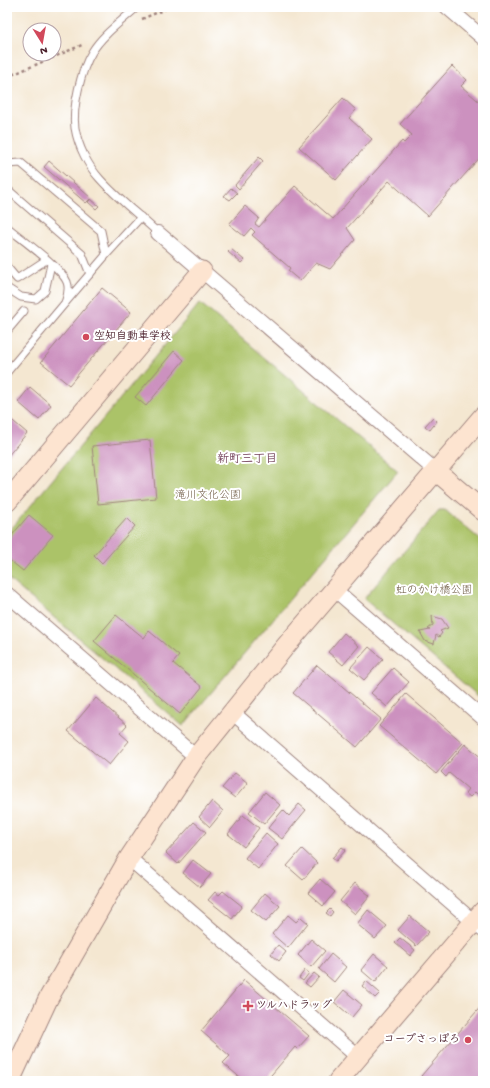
<svg xmlns="http://www.w3.org/2000/svg" width="490" height="1088" viewBox="0 0 490 1088" font-family="'Gochi Hand','Klee One',sans-serif">
	<rect width="100%" height="100%" fill="#fff"/>
	<filter id="ink" filterUnits="userSpaceOnUse"><feTurbulence type="fractalNoise" baseFrequency=".025" numOctaves="2"/><feDisplacementMap in="SourceGraphic" scale="8" xChannelSelector="R" yChannelSelector="G"/><feConvolveMatrix kernelMatrix="1 2 1 2 8 2 1 2 1" color-interpolation-filters="sRGB"/></filter>
	<filter id="wash" filterUnits="userSpaceOnUse"><feTurbulence type="fractalNoise" baseFrequency=".012" numOctaves="4" result="noise"/><feDisplacementMap in="SourceGraphic" scale="16" xChannelSelector="R" yChannelSelector="G"/><feGaussianBlur stdDeviation="0.9" result="paint"/><feColorMatrix in="noise" values="0 0 0 0 0 0 0 0 0 0 0 0 0 0 0 0 0 1.4 0 .05"/><feComposite in="paint" operator="in"/></filter>
	<g filter="url(#wash)">
		<rect width="100%" height="100%" fill="#f4e7d1"/>
		<g fill="#abc368" stroke="#7a714a">
			<polygon points="200,303 398,471 183,726 7,578 7,534"/>
			<polygon points="439,510 445,510 483,542 483,700 364,599"/>
		</g>
		<g id="blocks">
			<g fill="#cc91bf">
				<polygon points="452,66 467,80 461,86 483,105 483,154 428,216 389,181 347,228 355,240 330,269 316,263 300,281 288,271 290,268 252,235 255,232 251,228 244,236 229,224 245,206 259,218 255,224 259,227 295,186 333,219 402,141 404,143 412,135 400,124"/>
				<polygon points="343,98 356,110 349,118 372,139 336,180 299,147"/>
				<polygon points="259,157 263,161 239,189 235,185"/>
				<polygon points="49,161 91,198 86,203 44,167"/>
				<polygon points="231,188 237,193 230,200 224,196"/>
				<polygon points="91,199 99,206 96,209 88,202"/>
				<polygon points="231,249 244,260 241,263 228,252"/>
				<polygon points="102,288 131,312 69,385 41,362"/>
				<polygon points="174,351 184,360 146,406 135,397"/>
				<polygon points="30,387 51,405 39,420 18,402"/>
				<polygon points="7,416 27,433 7,457"/>
				<polygon points="433,417 437,421 430,430 425,426"/>
				<polygon points="150,440 156,498 98,504 92,446"/>
				<polygon points="29,515 53,535 23,571 7,558 7,541"/>
				<polygon points="127,518 135,526 102,563 94,555"/>
				<polygon points="116,615 144,638 149,631 179,656 173,663 202,687 180,714 94,641"/>
				<polygon points="432,616 442,619 448,628 440,631 442,633 439,637 436,635 434,644 425,641 420,632 430,630 428,629 433,625"/>
				<polygon points="344,633 359,646 343,665 328,652"/>
				<polygon points="369,647 383,659 364,680 350,668"/>
				<polygon points="317,665 381,719 357,747 293,693"/>
				<polygon points="393,668 409,682 387,707 371,693"/>
				<polygon points="406,694 463,743 436,774 379,726"/>
				<polygon points="96,698 127,725 120,733 129,741 109,765 68,731"/>
				<polygon points="465,744 483,759 483,799 475,792 470,797 465,793 468,789 449,773 446,777 441,772"/>
				<polygon points="235,773 248,783 235,798 222,788"/>
				<polygon points="265,792 280,805 264,824 249,812"/>
				<polygon points="212,801 223,811 210,827 199,817"/>
				<polygon points="299,804 306,810 282,839 268,828 283,810 289,816"/>
				<polygon points="243,815 259,828 244,847 228,834"/>
				<polygon points="194,822 206,832 178,864 166,853"/>
				<polygon points="266,833 278,844 258,869 245,858"/>
				<polygon points="342,847 346,850 336,861 332,858"/>
				<polygon points="302,849 317,863 303,880 287,866"/>
				<polygon points="193,860 211,874 200,887 183,873"/>
				<polygon points="320,879 335,892 323,906 308,893"/>
				<polygon points="355,883 370,896 355,914 340,901"/>
				<polygon points="223,891 242,906 232,919 208,900 215,892 219,895"/>
				<polygon points="265,893 280,906 266,922 251,910"/>
				<polygon points="330,909 333,912 330,916 326,913"/>
				<polygon points="368,910 387,926 375,939 357,924"/>
				<polygon points="288,915 296,922 301,917 308,923 288,948 272,934"/>
				<polygon points="410,916 429,932 416,946 398,930"/>
				<polygon points="400,938 415,950 410,956 395,943"/>
				<polygon points="311,939 325,951 311,967 298,955"/>
				<polygon points="278,945 286,952 279,961 271,954"/>
				<polygon points="331,954 346,967 334,982 319,969"/>
				<polygon points="374,954 388,966 375,982 361,970"/>
				<polygon points="305,970 309,973 303,981 299,978"/>
				<polygon points="314,973 319,977 310,987 305,983"/>
				<polygon points="244,980 309,1036 297,1049 295,1047 266,1081 244,1081 223,1063 230,1056 201,1031"/>
				<polygon points="366,981 380,993 375,998 362,986"/>
				<polygon points="344,990 362,1005 352,1017 334,1002"/>
				<polygon points="483,1004 483,1081 427,1081 421,1076"/>
			</g>
		</g>
	</g>
	<g filter="url(#ink)">
		<use href="#blocks" fill-opacity="0" stroke="#9f837e" stroke-width="1"/>
		<g fill="none" stroke-linecap="round" stroke-linejoin="round">
			<defs>
				<g id="lane">
					<path d="M137,7C122,21 102,35 92,52C81,70 72,108 75,128C78,146 88,166 100,179C118,199 139,215 158,233"/>
					<polyline points="7,164 21,163 101,231 106,255 65,303"/>
					<polyline points="7,189 82,254 90,274"/>
					<path d="M7,227C21,239 61,267 67,282C70,290 67,297 65,303L7,372"/>
					<polyline points="106,255 141,217"/>
					<polyline points="7,267 17,279 46,260"/>
					<polyline points="7,288 21,297 36,299 45,291 51,264"/>
					<polyline points="7,331 24,311"/>
				</g>
				<g id="street">
					<polyline points="447,7 483,38"/>
					<polyline points="158,233 436,471"/>
					<polyline points="334,589 483,718"/>
					<polyline points="7,594 196,757"/>
					<polyline points="232,712 483,930"/>
					<polyline points="129,858 358,1057"/>
				</g>
				<g id="secondary">
					<polyline points="436,471 483,511"/>
					<polyline points="7,502 202,271"/>
					<polyline points="10,1081 48,999 129,858 196,757 284,648 483,416"/>
					<polyline points="338,1081 483,911"/>
				</g>
			</defs>
			<use href="#lane" stroke="#9f837e" stroke-width="9"/>
			<use href="#street" stroke="#9f837e" stroke-width="16"/>
			<use href="#secondary" stroke="#9f837e" stroke-width="21"/>
			<g stroke="#9f837e" stroke-width="2.5" stroke-dasharray="3 3" stroke-linecap="butt">
				<polyline points="142,19 170,7"/>
				<polyline points="7,77 82,45"/>
			</g>
			<use href="#lane" stroke="#fff" stroke-width="7"/>
			<use href="#street" stroke="#fff" stroke-width="14"/>
			<use href="#secondary" stroke="#fde4d0" stroke-width="19"/>
		</g>
	</g>
	<g fill="#d1495b" stroke="#fff" stroke-width="1.5">
		<circle cx="86" cy="337" r="4"/>
		<path d="M246 1000h4v4h4v4h-4v4h-4v-4h-4v-4h4z"/>
		<circle cx="468" cy="1040" r="4"/>
	</g>
	<g text-anchor="middle" dominant-baseline="central" stroke-width="4" stroke-linejoin="round" paint-order="stroke">
		<g font-size="11" font-weight="bold" fill="#4a1f2b" stroke="#fff" text-anchor="start">
			<text x="94" y="337">空知自動車学校</text>
			<text x="256" y="1006">ツルハドラッグ</text>
			<text x="460" y="1040" text-anchor="end">コープさっぽろ</text>
		</g>
		<g font-size="11" fill="#6c5840" stroke="#fff">
			<text x="208" y="496">滝川文化公園</text>
			<text x="434" y="591">虹のかけ橋公園</text>
		</g>
		<g font-size="12" font-weight="bold" fill="#78475f" stroke="#fff">
			<text x="247" y="460">新町三丁目</text>
		</g>
	</g>
	<rect width="490" height="1088" fill="none" stroke="#fff" stroke-width="24"/>
	<g transform="translate(42 42) rotate(169)"><circle r="19" fill="#ffffff" stroke="#b7a5aa"/>
	<path d="M0-3L7 15L0 10L-7 15Z" fill="#d1495b"/>
	<text y="-6" font-size="11" font-weight="bold" text-anchor="middle" fill="#4a1f2b">N</text>
	</g>
</svg>
